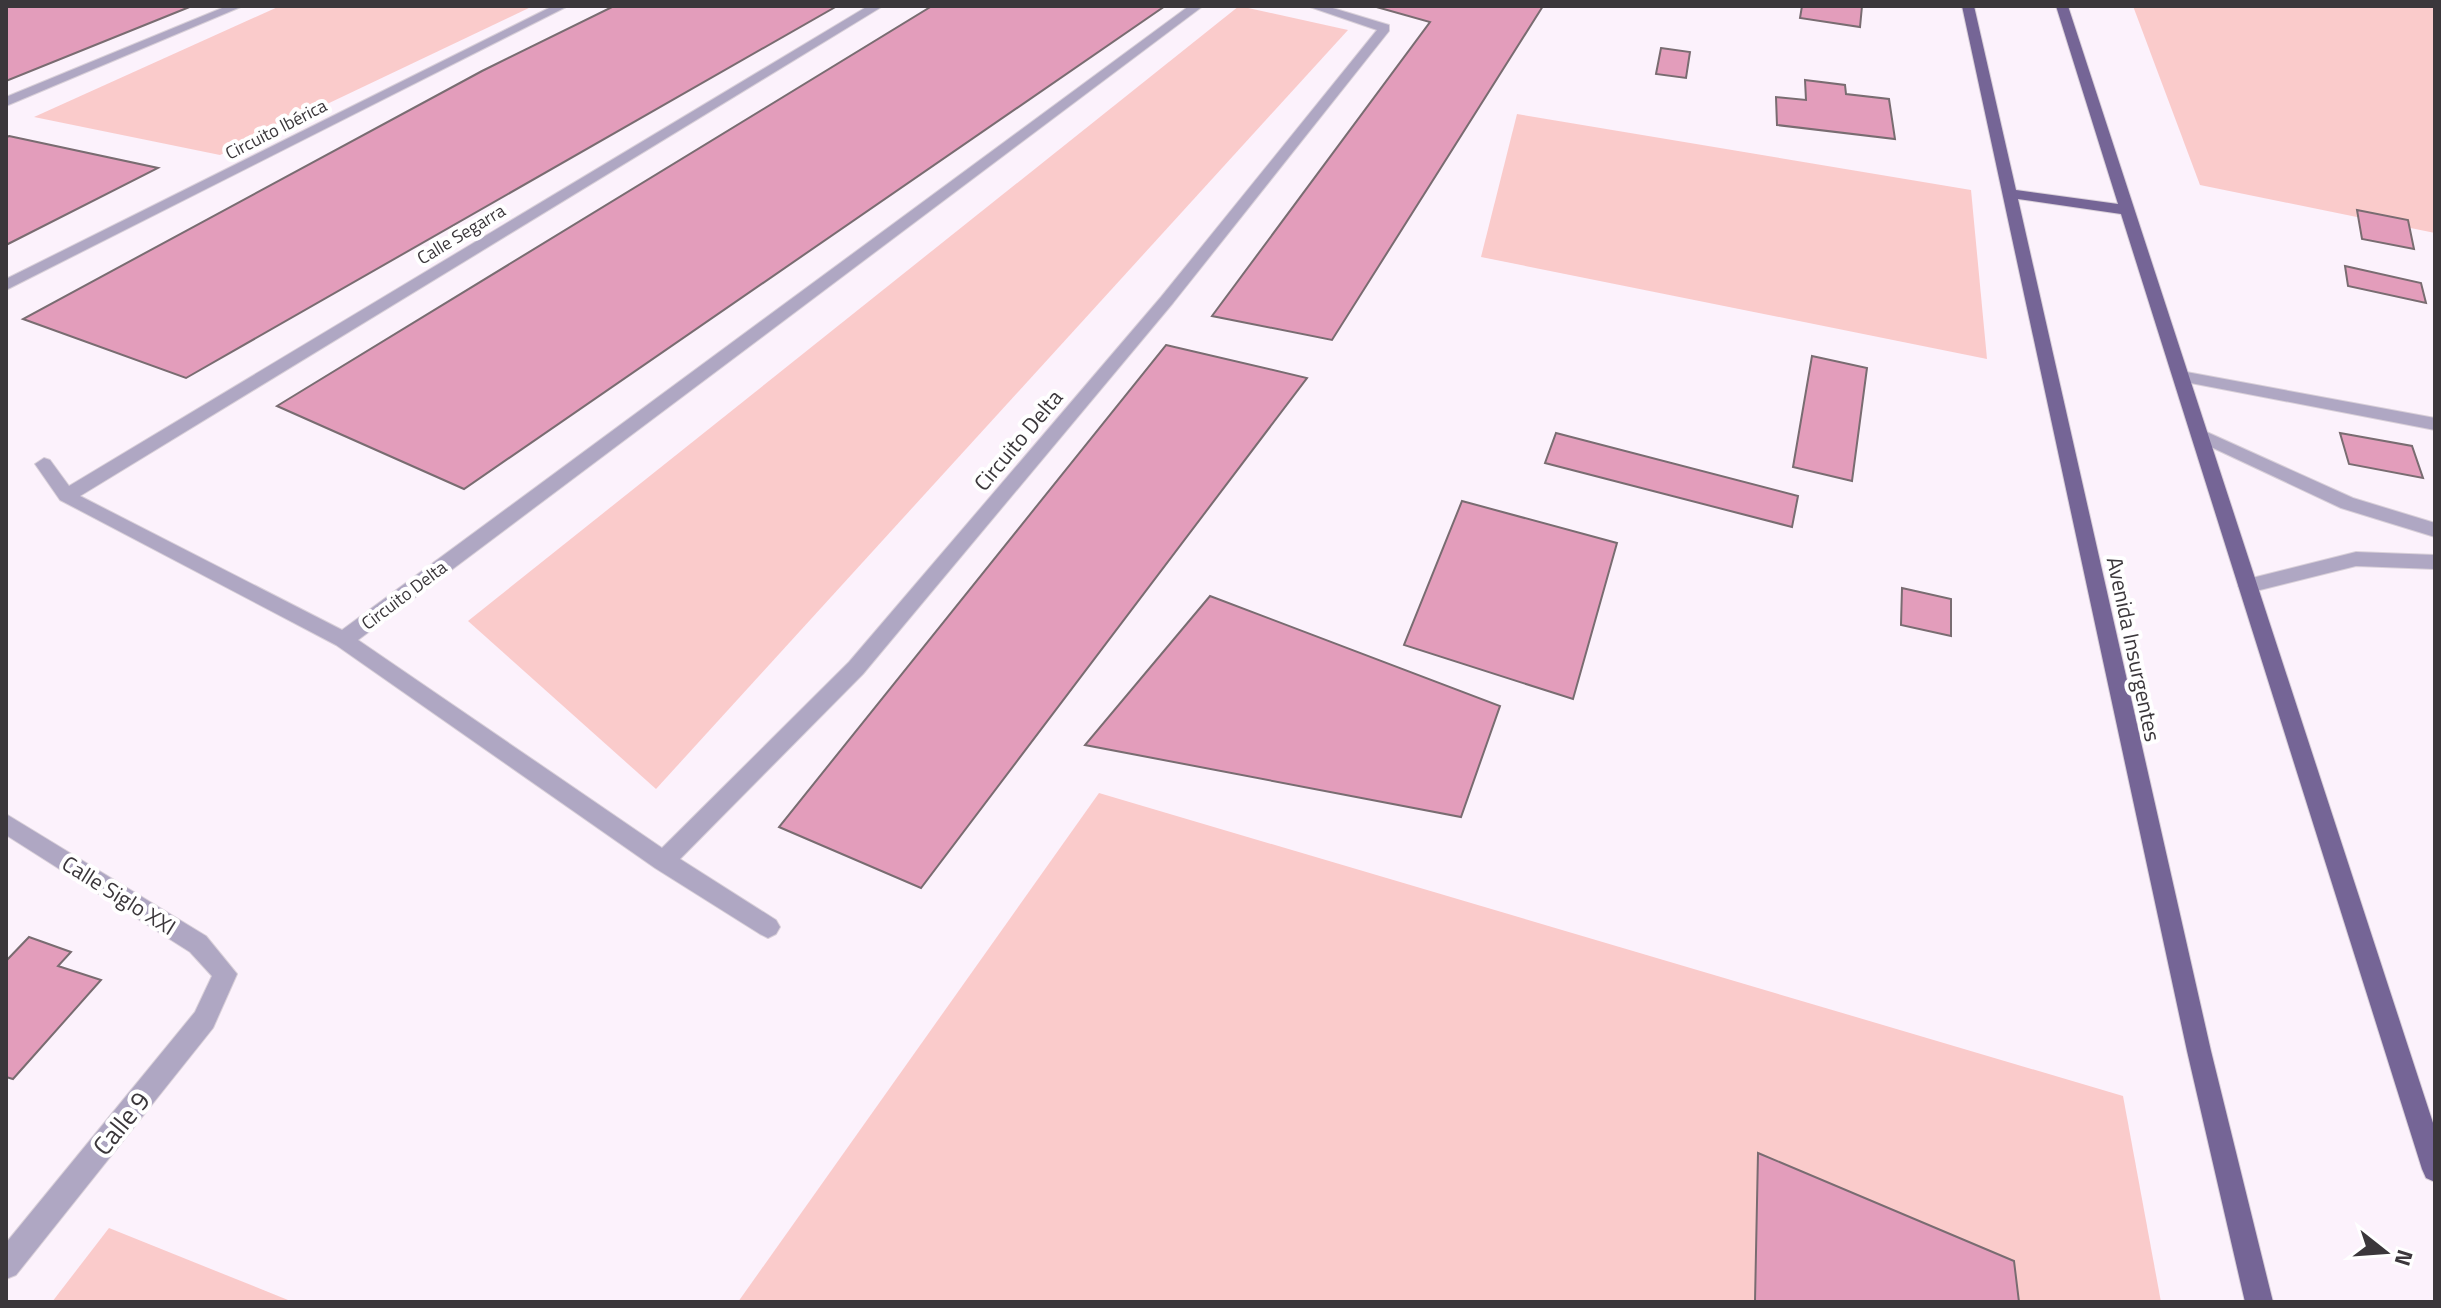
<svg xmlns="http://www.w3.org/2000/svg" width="2441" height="1308" viewBox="0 0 2441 1308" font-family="'Titillium Web',sans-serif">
	<rect width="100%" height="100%" fill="#fcf2fc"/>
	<g fill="#facbcb">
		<polygon points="280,6 533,6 220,155 34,117"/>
		<polygon points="1239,6 1348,30 656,789 468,621"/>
		<polygon points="2133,6 2435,6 2435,233 2200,185"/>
		<polygon points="1517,114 1971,190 1987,359 1481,257"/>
		<polygon points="1099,793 2123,1096 2161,1302 738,1302"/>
		<polygon points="109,1228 293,1302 52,1302"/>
	</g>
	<g fill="#e39dbb" stroke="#796c71" stroke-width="2">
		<polygon points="6,6 192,6 6,81"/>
		<polygon points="614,6 837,6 186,378 23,319 482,71"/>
		<polygon points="932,6 1165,6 464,489 277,406"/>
		<polygon points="1373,6 1543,6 1332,340 1212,316 1430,22"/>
		<polygon points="1802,6 1862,6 1860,27 1800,18"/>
		<polygon points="1661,48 1690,52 1686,78 1656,74"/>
		<polygon points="1805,80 1845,85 1846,94 1889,99 1895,139 1777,125 1776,97 1806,100"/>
		<polygon points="9,136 158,168 6,245 6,138"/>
		<polygon points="2357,210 2408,220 2414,249 2362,239"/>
		<polygon points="2345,266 2421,283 2426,303 2348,286"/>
		<polygon points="1166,345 1307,378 921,888 779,827"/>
		<polygon points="1812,356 1867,368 1852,481 1793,467"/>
		<polygon points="1556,433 1798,496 1792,527 1545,463"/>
		<polygon points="2340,433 2412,446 2423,478 2349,464"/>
		<polygon points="1462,501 1617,543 1573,699 1404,645"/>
		<polygon points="1902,588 1951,599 1951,636 1901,625"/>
		<polygon points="1210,596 1500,706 1461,817 1085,745"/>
		<polygon points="29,937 71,952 58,966 101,980 13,1079 6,1077 6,961"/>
		<polygon points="1758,1153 2014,1261 2019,1302 1755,1302"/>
	</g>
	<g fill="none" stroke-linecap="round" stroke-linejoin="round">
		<defs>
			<g id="minor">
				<polygon points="227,6 243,6 6,106 6,97"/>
				<polygon points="553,6 568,6 6,290 6,279"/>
				<polygon points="868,6 883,6 80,496 342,630 1189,6 1203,6 358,640 662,848 849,662 1161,297 1377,30 1307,6 1326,6 1389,25 1389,31 1173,303 863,674 680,859 776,920 780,927 776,934 768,938 760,934 655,868 336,645 60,500 35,464 44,458 50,460 69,486"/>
				<polygon points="2181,371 2435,418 2435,430 2175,380 2173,376"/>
				<polygon points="2200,429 2353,498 2435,523 2435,537 2341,508 2194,439 2191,435 2194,431"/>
				<polygon points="2356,552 2435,555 2435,569 2356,566 2248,593 2238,586 2248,579"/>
				<polygon points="6,814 206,936 237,974 213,1028 16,1275 6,1279 6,1243 195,1012 212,976 190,952 6,835"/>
			</g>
			<polygon id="major" points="1962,6 1974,6 2016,190 2118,204 2056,6 2068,6 2435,1129 2435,1182 2426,1178 2422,1169 2121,214 2018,199 2211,1051 2273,1302 2245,1302 2187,1051"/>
		</defs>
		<use href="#minor" stroke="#d9d0d9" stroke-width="2"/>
		<use href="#major" stroke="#d9d0d9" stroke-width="2"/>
		<use href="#minor" fill="#afa7c3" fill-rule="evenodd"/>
		<use href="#major" fill="#756596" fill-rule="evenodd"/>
	</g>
	<g text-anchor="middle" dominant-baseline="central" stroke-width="8" stroke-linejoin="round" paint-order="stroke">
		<g font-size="18" fill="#3b373b" stroke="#fff">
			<text transform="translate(276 129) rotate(-27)">Circuito Ibérica</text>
			<text transform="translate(461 234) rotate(-31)">Calle Segarra</text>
			<text transform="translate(404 595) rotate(-37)">Circuito Delta</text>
		</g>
		<g font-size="22" fill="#3b373b" stroke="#fff">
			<text transform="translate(1018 440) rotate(-50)">Circuito Delta</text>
			<text transform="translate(2134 649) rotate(78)">Avenida Insurgentes</text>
			<text transform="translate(119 895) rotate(32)">Calle Siglo XXI</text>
		</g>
		<g font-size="26" fill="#3b373b" stroke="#fff">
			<text transform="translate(121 1123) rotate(-51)">Calle 9</text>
		</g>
	</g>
	<rect width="2441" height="1308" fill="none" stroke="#3b373b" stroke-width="16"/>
	<g transform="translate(2385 1252) rotate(107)" stroke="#ffffff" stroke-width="6" paint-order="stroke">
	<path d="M0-6L14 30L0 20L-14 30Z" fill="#3b373b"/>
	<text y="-12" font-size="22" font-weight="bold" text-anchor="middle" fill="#3b373b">N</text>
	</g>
</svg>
